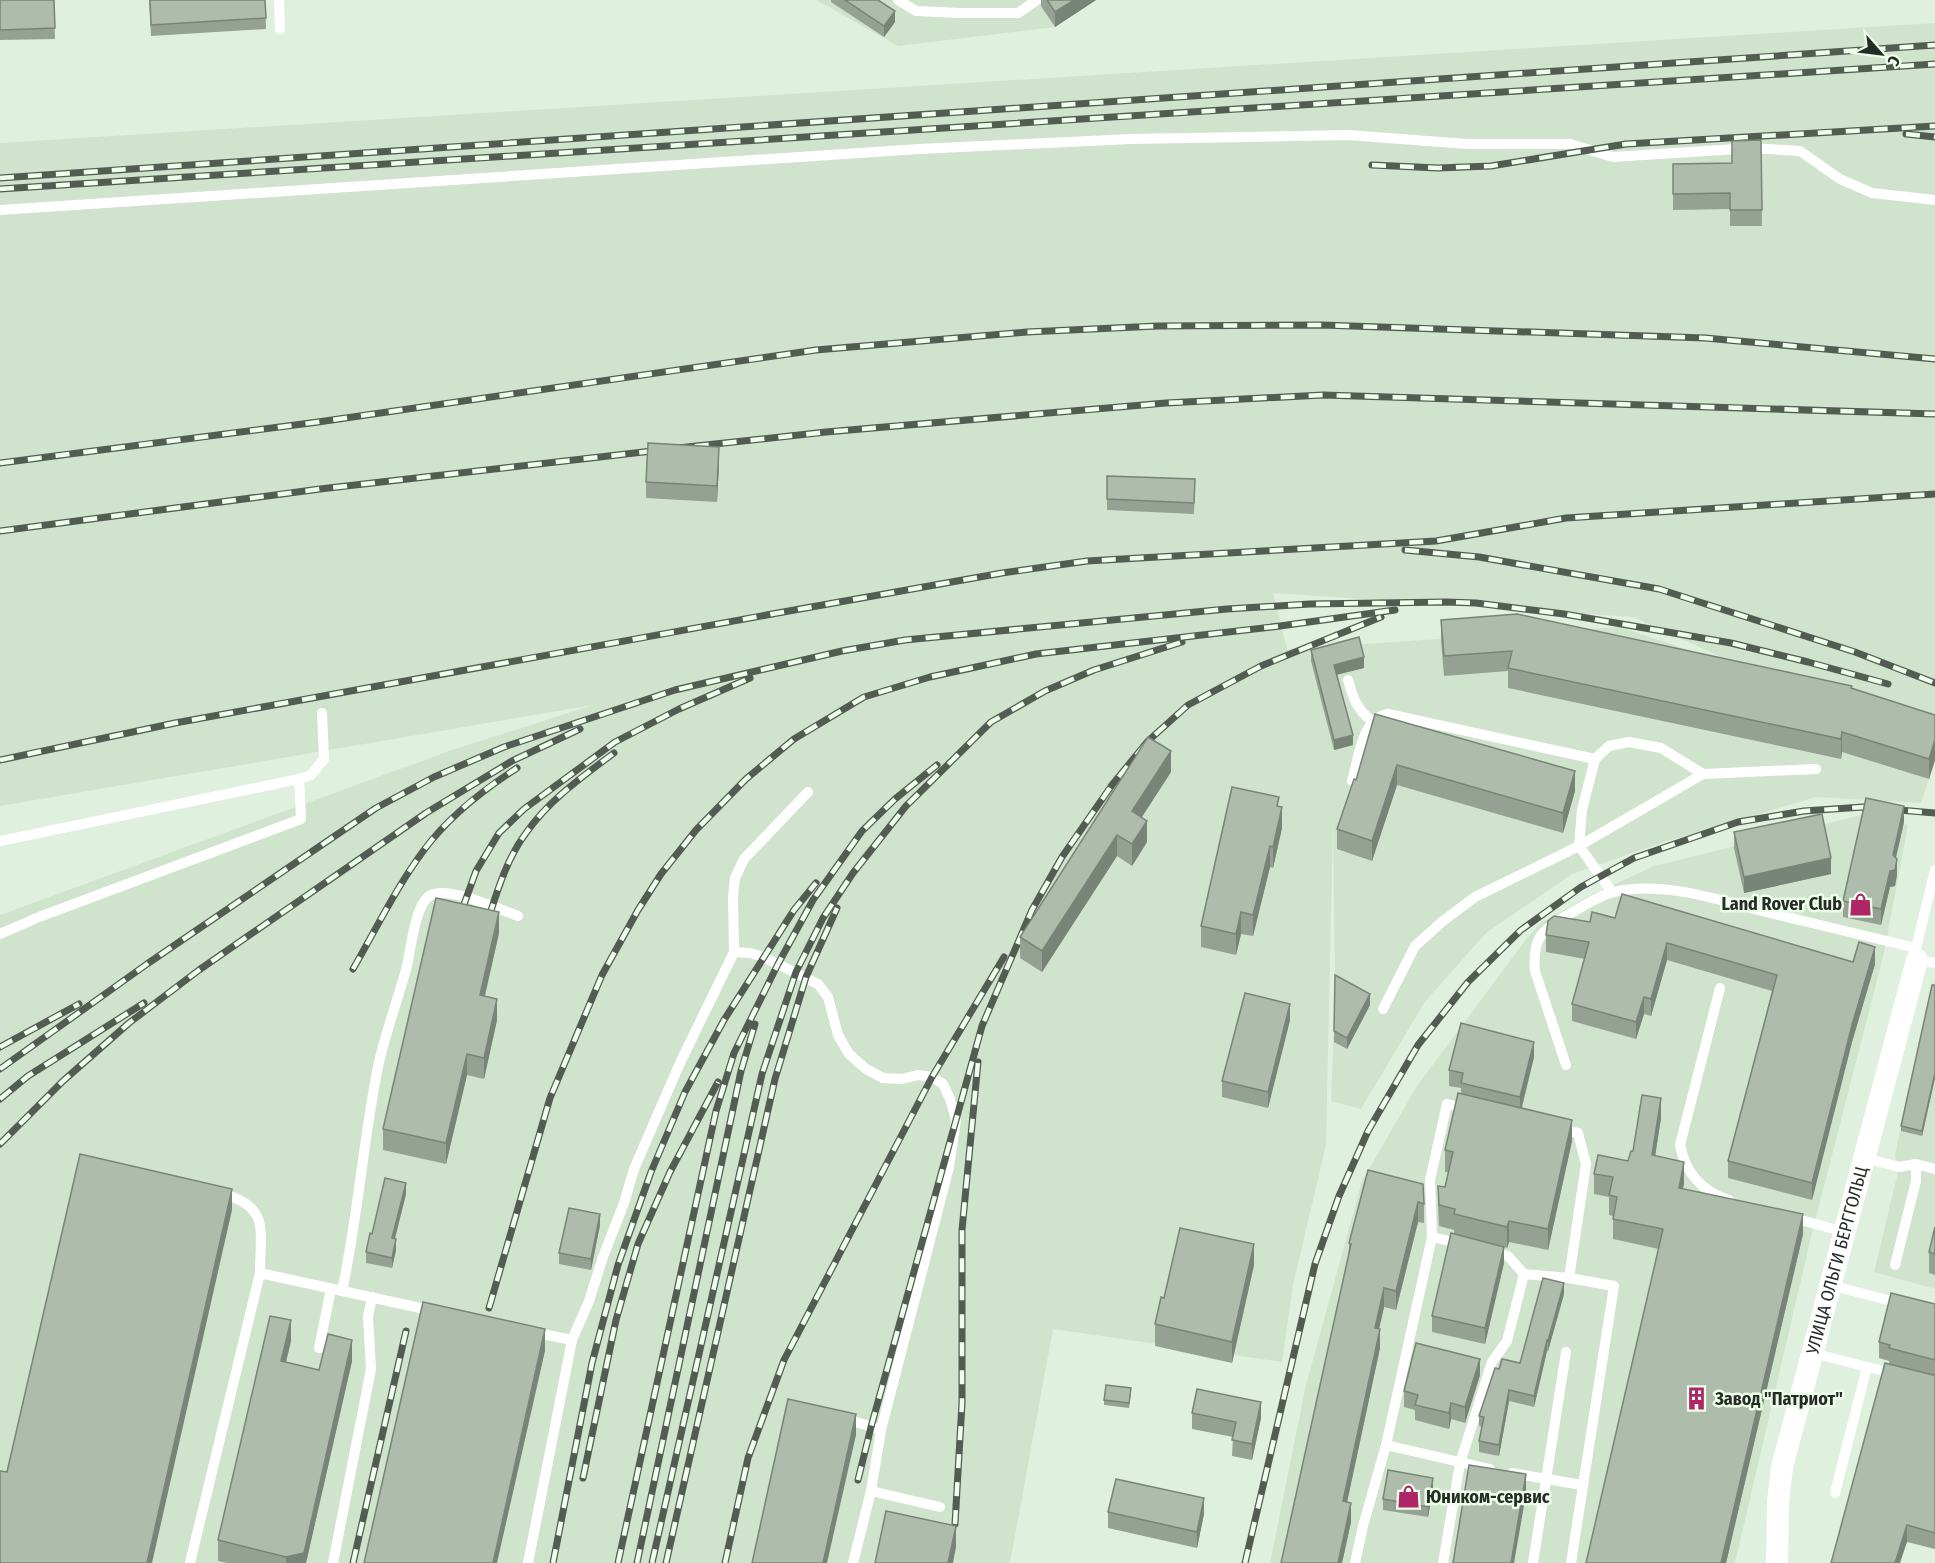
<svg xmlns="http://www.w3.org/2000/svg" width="1935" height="1563" viewBox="0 0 1935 1563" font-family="'Fira Sans Condensed',sans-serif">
	<rect width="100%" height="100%" fill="#e0f0de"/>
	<g fill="#d0e4cd" fill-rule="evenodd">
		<polygon points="816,0 1096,0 1055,27 898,46"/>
		<path d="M1935,23V760L1921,803L1816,797L1661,843L1572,874L1486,933L1424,1003L1361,1109L1331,1101L1335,994L1333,821L1326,1145L1293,1285L1282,1362L1053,1329L1010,1563H0V915L452,750L593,705L0,806V143ZM1273,593L1633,617L1754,672L1620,627L1287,649Z"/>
		<polygon points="1866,814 1908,825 1884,953 1811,1237 1735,1563 1270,1563 1306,1385 1362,1181 1417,1086 1527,938 1541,923 1587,897 1654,866"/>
		<polygon points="1935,978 1935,1289 1874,1272 1899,1168 1895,1155"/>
	</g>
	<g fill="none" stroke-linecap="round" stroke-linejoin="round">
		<g stroke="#fff" stroke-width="10">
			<polyline points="279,0 280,29"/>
			<polyline points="898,0 916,11 960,13 1018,13 1037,0"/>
			<polyline points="0,210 919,149 1131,139 1348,135 1467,144 1570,144 1613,157 1752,148 1800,151 1840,179 1872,193 1935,200"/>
			<path d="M1348,680C1353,698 1357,710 1372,721"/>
			<path d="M1352,781C1359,758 1361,719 1388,714L1595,759"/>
			<polyline points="0,841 299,779 311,775 324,759 322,713"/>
			<polyline points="1935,870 1916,948 1917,960 1935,963"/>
			<polyline points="1612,892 1579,846 1582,810 1595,759 1609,746 1629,742 1661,748 1703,774"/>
			<polyline points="0,934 39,917 301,819 299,779"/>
			<polyline points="734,952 750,953 763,957 818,984 828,997 838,1035 849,1054 866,1069 883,1078 902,1079 918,1075 932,1077 943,1084 950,1099 956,1120 949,1167 881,1430 871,1491 853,1563"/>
			<path d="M1720,988L1680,1145C1685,1172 1702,1192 1729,1200"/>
			<polyline points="1383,1009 1415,946 1443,921 1475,897 1579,846 1703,774 1816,769"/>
			<path d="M1566,1065L1535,971C1532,938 1542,929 1569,914C1583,907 1599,895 1614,892C1662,880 1723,901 1770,913C1819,925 1867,936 1916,948"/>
			<polyline points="1468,1109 1447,1104 1430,1180 1432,1237 1386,1445 1490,1469"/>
			<polyline points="1559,1129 1578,1133 1586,1164 1569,1278"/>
			<polyline points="1865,1158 1899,1167 1916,1164 1935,1169"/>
			<path d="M218,1193C271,1205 260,1229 260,1273"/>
			<polyline points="1790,1217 1845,1232"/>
			<polyline points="1432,1237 1462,1244"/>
			<polyline points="1491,1252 1508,1256 1524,1274"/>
			<polyline points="1895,1265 1916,1181 1916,1164"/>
			<polyline points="1830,1285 1903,1304"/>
			<path d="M342,1291C358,1217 363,1141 378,1067C385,1033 398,1000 407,966C411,949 415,903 431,895C449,886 498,909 518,916"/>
			<polyline points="532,1332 572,1340"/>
			<polyline points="319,1348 331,1289"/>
			<polyline points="1813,1353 1867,1367 1835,1493"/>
			<polyline points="1867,1367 1896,1374"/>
			<polyline points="844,1418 881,1430"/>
			<polyline points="1512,1473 1582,1485"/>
			<polyline points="871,1491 940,1507"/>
			<polyline points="190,1563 260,1273 434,1311"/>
			<polyline points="333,1563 371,1369 368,1317 372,1297"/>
			<polyline points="528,1563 572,1340 589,1301 603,1257 624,1203 634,1169 680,1063 734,952 733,897 735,878 744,859 808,792"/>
			<polyline points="1355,1563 1363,1526 1386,1445"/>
			<polyline points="1443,1563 1460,1463 1492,1362 1507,1341 1524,1274 1569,1278 1614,1286 1571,1563"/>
			<polyline points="1533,1563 1566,1352"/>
		</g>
		<path stroke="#fff" stroke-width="22" id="s1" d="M1777,1563L1778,1502L1782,1467L1917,960"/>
		<defs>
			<g id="rail">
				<polyline points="1906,134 1935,137"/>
				<polyline points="1372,165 1438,168 1491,166 1626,144 1935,126"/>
				<polyline points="0,178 1935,45"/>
				<polyline points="0,189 1935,64"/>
				<polyline points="0,463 318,422 816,350 1027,332 1158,326 1322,325 1705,338 1935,359"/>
				<polyline points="0,531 320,489 687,447 826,432 1166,403 1323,395 1935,414"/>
				<polyline points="1405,550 1479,557 1659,589 1855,652 1935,683"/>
				<polyline points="0,760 175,723 772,614 1002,573 1087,561 1436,541 1566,518 1935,494"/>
				<polyline points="462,910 476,871 499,833 524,809 615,742 679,709 750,678"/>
				<path d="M489,917C498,888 508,857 526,833C549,800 582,777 614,753"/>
				<path d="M353,969C376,929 397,886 424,850C449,816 483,790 517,768"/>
				<polyline points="0,1047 79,1004"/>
				<polyline points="0,1069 147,964 376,808 434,777 504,747 675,690 842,651 905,640 1227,609 1310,604 1446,602 1476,603 1564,614 1731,643 1808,662 1888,684"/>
				<polyline points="0,1099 28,1076 144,1003"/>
				<polyline points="0,1144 63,1081 129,1023 199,970 426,813 512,761 580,729"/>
				<polyline points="489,1308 550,1098 602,975 638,910 661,874 696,830 746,779 794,739 864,697 930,677 1036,654 1280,626 1395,610"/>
				<polyline points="583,1478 616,1320 638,1244 670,1172 718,1082"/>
				<polyline points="858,1480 871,1427 982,1026 1032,910 1062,857 1112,785 1148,741 1188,705 1261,666 1381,617"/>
				<polyline points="955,1524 962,1403 962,1230 978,1062"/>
				<polyline points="353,1563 406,1331"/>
				<polyline points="553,1563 592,1363 618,1265 651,1172 685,1092 724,1020 794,910 816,883"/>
				<polyline points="618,1563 716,1111 734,1053 778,964 813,900 862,831 895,799 937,765"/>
				<polyline points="637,1563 741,1071 755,1024"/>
				<polyline points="652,1563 762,1074 796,972 823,918 853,873 906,806 991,722 1045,691 1094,670 1182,642"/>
				<polyline points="666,1563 775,1079 806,977 837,908"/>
				<polyline points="725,1563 748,1458 784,1360 932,1077 1004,957"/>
				<polyline points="1245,1563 1315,1264 1339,1196 1368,1131 1418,1045 1468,982 1521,930 1581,887 1634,858 1738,822 1804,811 1863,807 1935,813"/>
			</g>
		</defs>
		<use href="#rail" stroke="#535c53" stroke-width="7"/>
		<use href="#rail" stroke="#edfeeb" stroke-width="4.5" stroke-dasharray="14" stroke-linecap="butt"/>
	</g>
	<g fill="#95a293">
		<polygon points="0,0 54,0 55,39 0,40"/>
		<polygon points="149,0 265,0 266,29 151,36"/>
		<polygon points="831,0 878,0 895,22 884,37 831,2"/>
		<polygon points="1041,0 1096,0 1055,27 1041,6"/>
		<polygon points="1761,140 1762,226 1730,226 1730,209 1673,210 1673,164 1732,163"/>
		<polygon points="719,463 717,502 646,498 646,482"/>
		<polygon points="1107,476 1195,479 1194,514 1107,510"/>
		<polygon points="1441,620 1852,689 1935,715 1935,760 1929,779 1842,752 1841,759 1508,688 1508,671 1444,676 1441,640"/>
		<polygon points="1311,650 1364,668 1337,675 1353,745 1334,750 1311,661"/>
		<polygon points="1375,714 1575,791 1563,833 1397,785 1372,861 1337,849 1337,829 1356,780"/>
		<polygon points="1171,772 1142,817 1147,842 1132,866 1117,856 1042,972 1020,958 1020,937"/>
		<polygon points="1279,807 1282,828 1273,868 1270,867 1253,936 1241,934 1236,955 1201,947 1201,926"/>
		<polygon points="1904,822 1896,858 1897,875 1895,886 1890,887 1881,925 1843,917 1843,901"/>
		<polygon points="1734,832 1831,874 1744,893 1734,848"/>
		<polygon points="1615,918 1853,962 1875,964 1852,1042 1812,1200 1728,1178 1728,1161 1772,991 1667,960 1651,1016 1644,1014 1636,1039 1572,1021 1572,1004 1585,959 1546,952 1546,935 1590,922"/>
		<polygon points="499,933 485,996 497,1020 484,1079 467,1075 446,1164 383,1150 383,1129"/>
		<polygon points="1335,975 1370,1005 1347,1049 1334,1042"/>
		<polygon points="1935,985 1935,1078 1922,1136 1901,1131 1901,1126"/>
		<polygon points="1290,1020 1268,1108 1222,1097 1222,1081"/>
		<polygon points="1534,1057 1522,1108 1572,1141 1548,1250 1509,1242 1507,1248 1504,1247 1504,1263 1485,1344 1432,1332 1432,1316 1454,1234 1454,1230 1439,1226 1438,1207 1438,1186 1445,1187 1448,1172 1445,1172 1445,1150 1461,1094 1461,1088 1449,1086 1449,1070"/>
		<polygon points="1661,1118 1655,1156 1684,1183 1683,1189 1803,1234 1726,1563 1586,1563 1659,1249 1613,1239 1613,1216 1609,1215 1609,1197 1594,1194 1594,1174 1628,1161 1633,1151"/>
		<polygon points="1368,1170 1424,1204 1424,1223 1418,1222 1396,1310 1384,1307 1379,1328 1380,1348 1347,1502 1351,1522 1342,1563 1349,1243"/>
		<polygon points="406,1194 395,1239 396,1250 392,1268 366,1263 366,1252"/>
		<polygon points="600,1225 591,1270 559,1264 559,1253"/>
		<polygon points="1935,1227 1935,1275 1929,1273 1929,1252"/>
		<polygon points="1254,1265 1232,1363 1155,1346 1155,1324 1164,1298"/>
		<polygon points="1564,1294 1548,1351 1547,1351 1534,1407 1509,1401 1499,1456 1479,1452 1479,1441 1482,1427 1479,1426 1479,1416 1499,1369 1520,1363"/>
		<polygon points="1935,1304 1935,1549 1907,1542 1889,1361 1879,1358 1879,1342"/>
		<polygon points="291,1341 286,1362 319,1370 352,1361 306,1563 227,1563 218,1561 218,1540"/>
		<polygon points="1480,1375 1465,1423 1451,1419 1449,1429 1415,1420 1415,1410 1404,1407 1404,1391"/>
		<polygon points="1131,1393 1129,1408 1104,1405 1104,1400"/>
		<polygon points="1192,1413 1261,1418 1252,1460 1232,1456 1233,1437 1192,1429"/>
		<polygon points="1433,1489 1428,1517 1383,1510 1383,1499"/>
		<polygon points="1108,1512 1204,1514 1197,1548 1108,1528"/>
	</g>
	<g fill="#798478">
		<polygon points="1074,0 1096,0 1055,27 1055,12"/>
		<polygon points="895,11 895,22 884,37 884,26"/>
		<polygon points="719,447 719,463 717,502 717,486"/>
		<polygon points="1364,657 1364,668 1334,675 1334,665"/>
		<polygon points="1842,732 1842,752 1841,759 1841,739"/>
		<polygon points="1353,735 1353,745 1334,750 1334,740"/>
		<polygon points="1935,740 1935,760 1929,779 1929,759"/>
		<polygon points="1171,751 1171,772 1132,832 1132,811"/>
		<polygon points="1397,765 1397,785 1372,861 1372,841"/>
		<polygon points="1575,771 1575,791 1563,833 1563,813"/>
		<polygon points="1904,806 1904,822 1893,870 1897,859 1897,875 1895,886 1890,887 1881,925 1881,909"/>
		<polygon points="1282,807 1282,828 1273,868 1273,847"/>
		<polygon points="1147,821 1147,842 1132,866 1132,844"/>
		<polygon points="1117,835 1117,856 1042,972 1042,951"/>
		<polygon points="1270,846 1270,867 1253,936 1253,915"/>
		<polygon points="1831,858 1831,874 1744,893 1744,877"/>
		<polygon points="499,912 499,933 480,1016 480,995"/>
		<polygon points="1241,912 1241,934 1236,955 1236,934"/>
		<polygon points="1667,943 1667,960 1651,1016 1651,999"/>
		<polygon points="1875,947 1875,964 1852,1042 1812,1200 1812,1183 1852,1025"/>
		<polygon points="1370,994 1370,1005 1347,1049 1347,1038"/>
		<polygon points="1644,997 1644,1014 1636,1039 1636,1022"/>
		<polygon points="497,999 497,1020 484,1079 484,1058"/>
		<polygon points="1290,1004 1290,1020 1268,1108 1268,1092"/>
		<polygon points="1534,1042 1534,1057 1520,1113 1520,1097"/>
		<polygon points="467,1054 467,1075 446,1164 446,1143"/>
		<polygon points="1935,1073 1935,1078 1922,1136 1922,1131"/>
		<polygon points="1661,1098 1661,1118 1652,1176 1652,1155"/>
		<polygon points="1572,1120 1572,1141 1548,1250 1548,1229"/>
		<polygon points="1684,1162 1684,1183 1679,1209 1679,1188"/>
		<polygon points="406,1183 406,1194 392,1249 392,1238"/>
		<polygon points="232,1189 232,1210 152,1563 147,1563"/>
		<polygon points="1418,1202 1418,1222 1396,1310 1396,1291"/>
		<polygon points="600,1214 600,1225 591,1270 591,1259"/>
		<polygon points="1803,1214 1803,1234 1726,1563 1721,1563"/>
		<polygon points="1509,1221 1509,1242 1507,1248 1507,1227"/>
		<polygon points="396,1239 396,1250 392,1268 392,1258"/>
		<polygon points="1254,1244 1254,1265 1232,1363 1232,1342"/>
		<polygon points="1504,1247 1504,1263 1485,1344 1485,1328"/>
		<polygon points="1564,1283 1564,1294 1548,1351 1548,1341"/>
		<polygon points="1384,1288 1384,1307 1375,1347 1375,1328"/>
		<polygon points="291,1320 291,1341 281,1382 281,1361"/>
		<polygon points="545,1329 545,1351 497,1563 493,1563"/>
		<polygon points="1380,1329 1380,1348 1343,1521 1343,1501"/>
		<polygon points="352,1340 352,1361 306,1563 286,1563 286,1557"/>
		<polygon points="1547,1340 1547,1351 1534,1407 1534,1396"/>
		<polygon points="1480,1359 1480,1375 1465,1423 1465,1407"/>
		<polygon points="1509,1390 1509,1401 1499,1456 1499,1445"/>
		<polygon points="1261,1402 1261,1418 1252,1460 1252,1444"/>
		<polygon points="1451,1403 1451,1419 1449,1429 1449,1413"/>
		<polygon points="856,1414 856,1435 827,1563 823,1563"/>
		<polygon points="1526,1474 1526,1494 1514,1563 1511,1563"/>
		<polygon points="1433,1478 1433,1489 1428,1517 1428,1507"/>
		<polygon points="1204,1498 1204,1514 1197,1548 1197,1532"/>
		<polygon points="1351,1503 1351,1522 1342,1563 1338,1563"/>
		<polygon points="1907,1525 1907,1542 1900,1563 1895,1563"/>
		<polygon points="956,1526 956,1547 953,1563 948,1563"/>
	</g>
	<g fill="#adbcab" stroke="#798478" stroke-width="1.5">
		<polygon points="0,0 54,0 55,28 0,30"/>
		<polygon points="150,0 265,0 266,18 151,25"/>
		<polygon points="845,0 878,0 895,11 884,26"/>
		<polygon points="1047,0 1074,0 1055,12"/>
		<polygon points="1761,140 1762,210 1730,210 1730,193 1673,194 1673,164 1732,163 1732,141"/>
		<polygon points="648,443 719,447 717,486 646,482"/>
		<polygon points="1107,476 1195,479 1194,503 1107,499"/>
		<polygon points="1517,614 1852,686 1851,688 1935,715 1935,740 1929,759 1842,732 1841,739 1508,668 1512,651 1444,656 1441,620"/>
		<polygon points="1359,637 1364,657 1334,665 1353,735 1334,740 1311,650"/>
		<polygon points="1375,714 1575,771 1563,813 1397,765 1372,841 1337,829 1354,779 1356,780"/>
		<polygon points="1148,737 1171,751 1132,811 1147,821 1132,844 1117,835 1042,951 1020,937"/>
		<polygon points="1232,787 1279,797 1277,806 1282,807 1273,847 1270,846 1253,915 1241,912 1236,934 1201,926"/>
		<polygon points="1866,798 1904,806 1893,855 1897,859 1895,870 1890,871 1881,909 1843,901"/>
		<polygon points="1822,814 1831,858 1744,877 1734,832"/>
		<polygon points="1622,894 1853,962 1859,942 1875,947 1852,1025 1812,1183 1728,1161 1777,975 1667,943 1651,999 1644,997 1636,1022 1572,1004 1589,942 1546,935 1548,921 1554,916 1590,922 1592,912 1615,918"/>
		<polygon points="436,898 499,912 480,995 497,999 484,1058 467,1054 446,1143 383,1129"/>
		<polygon points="1335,975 1370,994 1347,1038 1334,1031"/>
		<polygon points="1932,985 1935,985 1935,1073 1922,1131 1901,1126"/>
		<polygon points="1245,993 1290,1004 1268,1092 1222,1081"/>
		<polygon points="1461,1023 1534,1042 1520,1097 1461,1083 1463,1073 1449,1070"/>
		<polygon points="1458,1093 1572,1120 1548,1229 1509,1221 1507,1227 1454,1214 1455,1209 1439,1205 1438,1186 1445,1187 1453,1152 1445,1150"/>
		<polygon points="1642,1095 1661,1098 1652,1155 1684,1162 1679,1188 1803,1214 1721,1563 1586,1563 1663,1229 1613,1219 1617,1197 1609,1195 1613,1177 1594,1174 1598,1155 1628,1161 1631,1151 1633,1151"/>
		<polygon points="80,1154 232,1189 147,1563 0,1563 0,1471 7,1472"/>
		<polygon points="1368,1170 1423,1184 1424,1204 1418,1202 1396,1291 1384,1288 1375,1328 1380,1329 1343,1501 1351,1503 1338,1563 1281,1563 1351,1244 1349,1243"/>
		<polygon points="385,1178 406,1183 392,1238 396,1239 392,1258 366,1252 370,1233 372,1234"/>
		<polygon points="569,1208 600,1214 591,1259 559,1253"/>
		<polygon points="1935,1227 1935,1254 1929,1252"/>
		<polygon points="1180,1228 1254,1244 1232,1342 1155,1324 1161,1297 1164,1298"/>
		<polygon points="1451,1233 1504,1247 1485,1328 1432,1316"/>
		<polygon points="1543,1278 1564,1283 1548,1341 1547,1340 1534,1396 1509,1390 1499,1445 1479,1441 1484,1417 1479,1416 1495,1368 1499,1369 1502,1359 1520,1363"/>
		<polygon points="1891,1293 1935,1304 1935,1360 1889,1348 1890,1345 1879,1342"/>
		<polygon points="423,1302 545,1329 493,1563 364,1563"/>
		<polygon points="270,1316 291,1320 281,1361 319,1370 328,1334 352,1340 304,1553 286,1557 218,1540"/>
		<polygon points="1416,1343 1480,1359 1465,1407 1451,1403 1449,1413 1415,1405 1418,1395 1404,1391"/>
		<polygon points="1885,1363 1933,1375 1935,1374 1935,1533 1907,1525 1895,1563 1831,1563"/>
		<polygon points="1106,1385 1131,1388 1129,1403 1104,1400"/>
		<polygon points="1197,1389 1261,1402 1252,1444 1232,1440 1236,1422 1192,1413"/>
		<polygon points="788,1399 856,1414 823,1563 752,1563"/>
		<polygon points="1469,1465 1526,1474 1511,1563 1453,1563"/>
		<polygon points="1388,1470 1433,1478 1428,1507 1383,1499"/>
		<polygon points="1116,1479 1204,1498 1197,1532 1108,1512"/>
		<polygon points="886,1511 956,1526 948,1563 875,1563"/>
	</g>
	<defs>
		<symbol id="shop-bare" viewBox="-9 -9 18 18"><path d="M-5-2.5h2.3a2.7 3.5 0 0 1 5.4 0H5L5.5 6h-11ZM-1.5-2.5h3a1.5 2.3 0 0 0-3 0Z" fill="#ae2568" stroke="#edfeeb" stroke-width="2.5" paint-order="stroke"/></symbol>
		<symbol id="building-bare" viewBox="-9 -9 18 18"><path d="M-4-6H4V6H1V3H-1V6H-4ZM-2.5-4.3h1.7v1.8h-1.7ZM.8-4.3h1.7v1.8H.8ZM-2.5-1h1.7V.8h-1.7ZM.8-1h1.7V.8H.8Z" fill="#ae2568" stroke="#edfeeb" stroke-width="2.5" paint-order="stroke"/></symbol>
	</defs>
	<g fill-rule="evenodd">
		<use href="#shop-bare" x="1844" y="888" width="33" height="33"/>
		<use href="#building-bare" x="1680" y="1382" width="33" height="33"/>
		<use href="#shop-bare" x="1392" y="1480" width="33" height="33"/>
	</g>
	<g text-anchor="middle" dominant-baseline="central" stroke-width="5" stroke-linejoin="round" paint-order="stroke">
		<g font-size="18" font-weight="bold" fill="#252b25" stroke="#edfeeb" text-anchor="start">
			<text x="1842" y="904" text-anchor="end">Land Rover Club</text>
			<text x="1715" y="1399">Завод "Патриот"</text>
			<text x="1426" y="1497">Юником-сервис</text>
		</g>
		<g font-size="18" fill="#252b25" stroke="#edfeeb">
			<text stroke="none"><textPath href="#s1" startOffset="310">УЛИЦА ОЛЬГИ БЕРГГОЛЬЦ</textPath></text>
		</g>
	</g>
	<g transform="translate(1881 54) rotate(118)" stroke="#edfeeb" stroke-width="4.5" paint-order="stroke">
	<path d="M0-4.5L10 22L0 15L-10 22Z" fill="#252b25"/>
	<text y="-9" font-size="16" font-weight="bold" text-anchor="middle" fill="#252b25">С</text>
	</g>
</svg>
